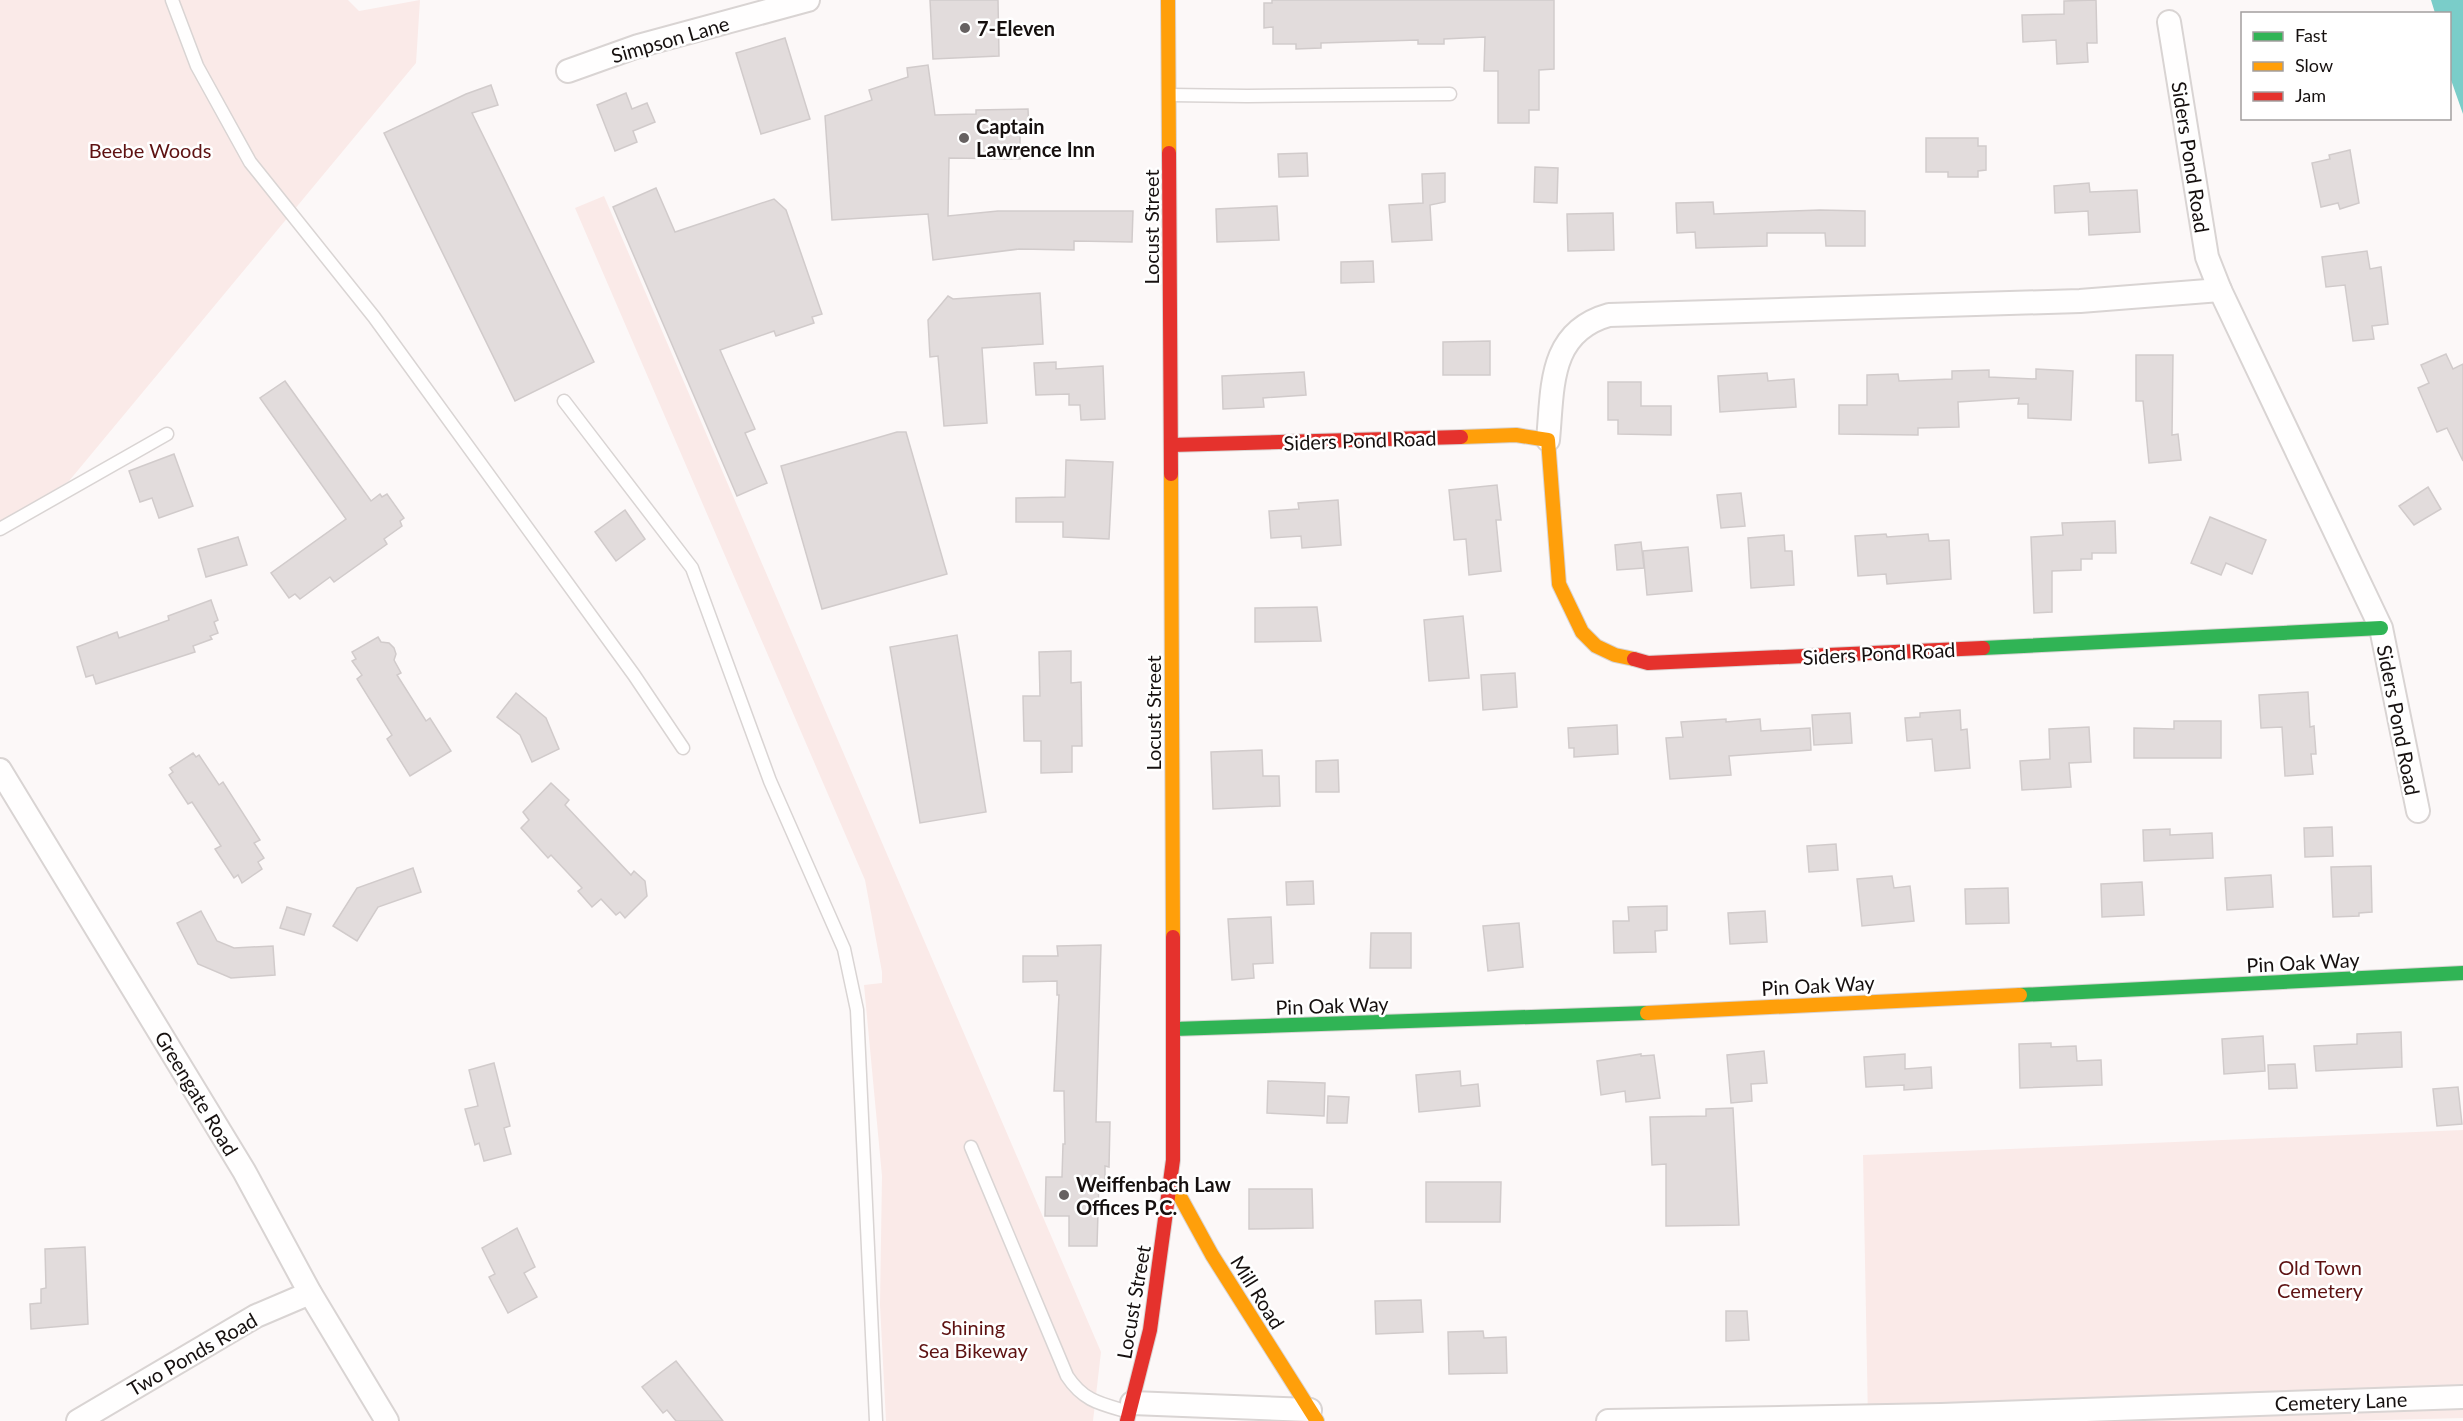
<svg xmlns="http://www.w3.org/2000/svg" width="2463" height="1421" viewBox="0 0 2463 1421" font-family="Lato,sans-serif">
	<rect width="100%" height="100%" fill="#fcf8f8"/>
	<g fill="#faeae8">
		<polygon points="0,0 348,0 359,11 420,0 416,63 69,481 0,523"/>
		<polygon points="604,196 1101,1352 1093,1421 886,1421 880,1305 882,1176 864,985 882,983 882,972 865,880 575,208"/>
		<polygon points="2463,1130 2463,1418 2348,1421 1868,1421 1863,1155"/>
	</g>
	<polygon fill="#7acdc9" points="2431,0 2463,0 2463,114 2450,77 2450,14 2435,13"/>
	<g fill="#e2dcdc" stroke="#d1cbcb" stroke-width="1.5">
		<polygon points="930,0 998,0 999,56 933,59"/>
		<polygon points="1272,0 1554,0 1554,69 1539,70 1539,110 1529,110 1529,123 1498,123 1498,71 1484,71 1485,37 1444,39 1444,44 1418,44 1418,40 1321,43 1321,48 1296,49 1296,44 1273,44 1273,27 1264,28 1264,3 1272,3"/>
		<polygon points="2096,0 2097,43 2087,43 2088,62 2057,64 2056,40 2023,42 2022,15 2064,14 2064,1"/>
		<polygon points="785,38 810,119 761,134 736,53"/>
		<polygon points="928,65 935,115 976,114 976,110 1028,109 1029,133 1020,133 1020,159 949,158 948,216 998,211 1133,211 1132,242 1074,241 1074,250 1019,249 933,260 928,214 832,220 825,116 872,100 869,90 908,77 907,68"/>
		<polygon points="491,85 498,105 472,113 594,362 515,401 384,133 466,94"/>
		<polygon points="626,93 632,109 647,103 655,122 633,131 637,142 615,151 597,105"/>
		<polygon points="1926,138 1978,138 1978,146 1986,146 1986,170 1978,171 1978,177 1948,177 1948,172 1926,172"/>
		<polygon points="2350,150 2359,203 2340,209 2338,203 2321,207 2312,163 2330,159 2329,155"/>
		<polygon points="1307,153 1308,176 1279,177 1278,154"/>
		<polygon points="1535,167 1558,168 1557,203 1534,202"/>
		<polygon points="1445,173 1445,202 1430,205 1432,240 1392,242 1389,205 1423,203 1422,174"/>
		<polygon points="2089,183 2090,192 2137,190 2140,232 2089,235 2088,211 2055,213 2054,186"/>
		<polygon points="656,188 675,232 774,199 786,210 822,314 812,317 814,323 776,336 774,331 720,350 755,429 745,433 767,483 737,496 613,207"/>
		<polygon points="1713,202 1714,214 1820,210 1865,211 1865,246 1826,246 1825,233 1767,233 1767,246 1696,248 1695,232 1677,233 1676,203"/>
		<polygon points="1277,206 1279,240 1217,242 1216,209"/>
		<polygon points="1613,213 1614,250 1568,251 1567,214"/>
		<polygon points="2367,251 2370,269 2381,267 2388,324 2372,326 2374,339 2353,341 2345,285 2326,287 2322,257"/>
		<polygon points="1373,261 1374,282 1341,283 1341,262"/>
		<polygon points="1040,293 1043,344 982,348 987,423 944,426 938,356 930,357 928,320 948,296 953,299"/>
		<polygon points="1490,341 1490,375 1443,375 1443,342"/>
		<polygon points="2446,354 2453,369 2463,364 2463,461 2447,428 2437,432 2418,388 2429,383 2421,365"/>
		<polygon points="2136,355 2173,355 2172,435 2178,434 2181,460 2149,463 2143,401 2136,401"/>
		<polygon points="1056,362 1056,369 1103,366 1105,419 1081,420 1080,405 1069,405 1069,394 1036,395 1034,363"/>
		<polygon points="2036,369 2073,371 2071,420 2028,418 2028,404 2018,404 2019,398 1958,402 1959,427 1918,428 1918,435 1839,434 1839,405 1867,405 1867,375 1898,374 1899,381 1952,379 1952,371 1989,370 1989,377 2036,379"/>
		<polygon points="1304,372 1306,395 1263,398 1264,407 1223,409 1222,376"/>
		<polygon points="1767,373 1768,381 1794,379 1796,407 1720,412 1718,376"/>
		<polygon points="285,381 371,501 380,494 382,497 387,494 404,518 400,521 402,526 384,539 387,544 334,582 330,577 300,599 295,594 289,598 271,573 346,519 260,398"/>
		<polygon points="1608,382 1641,382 1641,406 1671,406 1671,435 1618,434 1618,420 1608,420"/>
		<polygon points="897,432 906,432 947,574 822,609 781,466"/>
		<polygon points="174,454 193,506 159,518 152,498 140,502 129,471"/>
		<polygon points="1066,460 1113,462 1109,539 1063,537 1063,522 1016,522 1016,498 1065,497"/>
		<polygon points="1497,485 1501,520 1496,520 1501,571 1469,575 1466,539 1454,540 1449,490"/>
		<polygon points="2428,487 2441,509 2414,525 2399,506"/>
		<polygon points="1741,493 1745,526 1721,528 1717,495"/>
		<polygon points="1338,500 1341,545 1302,548 1301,536 1271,538 1269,511 1299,509 1298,503"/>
		<polygon points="625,510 645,539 616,561 595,532"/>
		<polygon points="2210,517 2266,540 2252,574 2226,563 2221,575 2191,563"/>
		<polygon points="2115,521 2116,553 2092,553 2092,559 2081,559 2081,570 2052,571 2052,612 2034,613 2031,537 2063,535 2062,523"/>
		<polygon points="1886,534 1887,537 1928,534 1929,541 1949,540 1951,579 1887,584 1886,574 1858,576 1855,536"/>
		<polygon points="1784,535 1785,551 1792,551 1794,585 1751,588 1748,538"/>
		<polygon points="238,537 247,565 206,577 198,549"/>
		<polygon points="1641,542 1644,568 1617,570 1615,545"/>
		<polygon points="1688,547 1692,591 1647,595 1643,551"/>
		<polygon points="211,600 218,620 214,622 218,633 210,636 212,639 193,646 195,652 96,684 93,675 86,677 77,647 117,632 119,638 169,620 168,616"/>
		<polygon points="1317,607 1321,641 1255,642 1255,608"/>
		<polygon points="1463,616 1469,678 1429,681 1424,620"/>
		<polygon points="957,635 986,812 920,823 890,647"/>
		<polygon points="378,637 381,642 389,643 394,648 396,654 394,660 401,673 397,675 426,721 430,718 451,751 410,776 387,739 392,735 357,679 362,675 352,661 356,659 352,652"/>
		<polygon points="1071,651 1071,683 1081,682 1082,746 1072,746 1072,772 1041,773 1041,741 1024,741 1023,696 1040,696 1039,652"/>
		<polygon points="1515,673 1517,707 1483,710 1481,675"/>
		<polygon points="2308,692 2310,727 2314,726 2316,754 2311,754 2313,774 2285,776 2282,727 2261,728 2259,695"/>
		<polygon points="516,693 546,718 559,749 532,762 520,735 497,717"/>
		<polygon points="1960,710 1961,730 1967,729 1970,768 1935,771 1932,739 1907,741 1905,718 1920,717 1920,713"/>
		<polygon points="1850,713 1852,743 1814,745 1812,715"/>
		<polygon points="1726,719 1726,722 1760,719 1761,731 1810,728 1811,750 1729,756 1731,775 1670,779 1666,738 1683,737 1681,722"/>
		<polygon points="2174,721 2221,721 2221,758 2134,758 2134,728 2174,729"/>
		<polygon points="1617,725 1618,754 1574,757 1574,748 1569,748 1568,728"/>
		<polygon points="2089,727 2091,762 2069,763 2071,787 2022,790 2020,761 2050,759 2049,729"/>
		<polygon points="1262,750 1263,776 1279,776 1280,806 1213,809 1211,752"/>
		<polygon points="193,753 196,757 199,755 219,785 223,782 260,840 254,843 264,858 258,862 262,869 242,883 238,875 234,878 215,849 221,846 192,802 188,804 169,775 173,772 170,768"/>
		<polygon points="1338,760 1339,792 1316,792 1316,761"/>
		<polygon points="551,783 569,800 565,805 631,875 634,871 645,881 647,896 625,918 620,912 616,915 601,899 592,907 578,891 582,888 551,855 548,858 521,828 529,820 523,812"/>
		<polygon points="2332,827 2333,856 2305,857 2304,828"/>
		<polygon points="2170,829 2170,835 2212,833 2213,858 2144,861 2143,830"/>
		<polygon points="1836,844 1838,870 1809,872 1807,846"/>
		<polygon points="2371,866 2372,912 2359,913 2359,916 2333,917 2331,867"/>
		<polygon points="413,868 421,892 378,907 357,941 333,926 357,888"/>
		<polygon points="2271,875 2273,907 2227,910 2225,878"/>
		<polygon points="1892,876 1894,888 1910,886 1914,921 1862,926 1857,879"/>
		<polygon points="1313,881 1314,904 1287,905 1286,882"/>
		<polygon points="2142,882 2144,915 2102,917 2101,884"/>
		<polygon points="2008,888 2009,923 1966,924 1965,889"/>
		<polygon points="1667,906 1667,930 1655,931 1656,952 1614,953 1613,921 1629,921 1628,907"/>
		<polygon points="287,907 311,914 304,935 280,928"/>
		<polygon points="201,911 217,941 234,948 273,946 275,975 231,978 198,964 177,923"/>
		<polygon points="1765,911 1767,942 1730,944 1728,913"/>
		<polygon points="1271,917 1273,963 1253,964 1254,978 1232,980 1228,919"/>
		<polygon points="1519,923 1523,967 1488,971 1483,926"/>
		<polygon points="1371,933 1411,933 1411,968 1370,968"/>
		<polygon points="1101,945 1096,1122 1110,1122 1109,1167 1105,1166 1105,1180 1099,1180 1097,1246 1069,1246 1069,1216 1045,1216 1046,1177 1062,1177 1063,1144 1065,1144 1064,1091 1054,1091 1059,995 1057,995 1057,981 1023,982 1023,956 1058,956 1057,946"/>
		<polygon points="2401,1032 2402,1067 2316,1071 2314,1046 2357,1044 2357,1034"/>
		<polygon points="2263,1036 2265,1071 2224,1074 2222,1039"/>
		<polygon points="2051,1043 2051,1047 2076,1046 2077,1061 2101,1060 2102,1085 2020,1088 2019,1044"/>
		<polygon points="1764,1051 1767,1083 1751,1084 1752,1101 1731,1103 1727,1055"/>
		<polygon points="1641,1054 1641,1056 1654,1055 1660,1098 1626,1102 1625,1091 1601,1095 1597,1061"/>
		<polygon points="1905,1054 1905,1069 1931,1067 1932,1088 1904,1090 1904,1085 1866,1087 1864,1057"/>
		<polygon points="494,1063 510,1126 504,1128 511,1154 484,1161 479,1143 475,1145 465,1109 478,1106 469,1070"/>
		<polygon points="2295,1064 2297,1088 2269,1089 2268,1065"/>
		<polygon points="1460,1071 1461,1086 1478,1084 1480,1106 1419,1112 1416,1075"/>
		<polygon points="1268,1081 1325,1083 1324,1116 1267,1113"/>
		<polygon points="2458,1087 2462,1124 2437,1126 2433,1089"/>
		<polygon points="1328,1096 1349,1097 1347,1123 1327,1123"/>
		<polygon points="1733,1108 1739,1225 1666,1226 1666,1164 1652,1165 1650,1117 1706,1116 1706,1109"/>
		<polygon points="1426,1182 1501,1182 1500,1222 1426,1222"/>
		<polygon points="1249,1189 1312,1189 1313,1228 1249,1229"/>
		<polygon points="517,1228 535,1267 524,1273 537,1297 508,1313 489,1277 495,1274 482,1248"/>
		<polygon points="85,1247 88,1324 31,1329 30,1304 41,1303 41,1289 46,1288 45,1249"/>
		<polygon points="1421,1300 1423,1332 1376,1334 1375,1301"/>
		<polygon points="1726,1311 1747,1311 1749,1340 1726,1341"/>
		<polygon points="1483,1331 1484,1338 1506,1337 1507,1373 1449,1374 1448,1332"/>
		<polygon points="676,1361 723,1421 676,1421 667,1410 663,1413 642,1387"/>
	</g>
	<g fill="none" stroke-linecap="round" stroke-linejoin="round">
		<defs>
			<g id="lane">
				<polyline points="172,0 197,66 250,162 374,317 634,675 683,748"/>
				<polyline points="1170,95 1247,96 1450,94"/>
				<polyline points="564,401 692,568 770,781 844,949 857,1010 876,1421"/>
				<polyline points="0,529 167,434"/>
				<path d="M971,1147L1067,1376C1084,1402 1102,1404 1129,1412"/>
			</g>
			<g id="street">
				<polyline points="2169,22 2207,257 2220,290 2381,628 2418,811"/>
				<polyline points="568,71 638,46 808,0"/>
				<path d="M1548,440C1553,388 1548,332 1609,315L2080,301L2220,290"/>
				<polyline points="0,770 244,1171 310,1293 387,1421"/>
				<polyline points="1132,1403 1310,1410"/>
				<polyline points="78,1421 256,1316 310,1293"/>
				<polyline points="1608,1421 1941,1415 2463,1397"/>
			</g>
			<g id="fast">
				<polyline points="1983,648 2381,628"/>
				<polyline points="2020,995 2463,973"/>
				<polyline points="1174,1029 1647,1013"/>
			</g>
			<g id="slow">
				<polyline points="1168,0 1169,153"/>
				<polyline points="1461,437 1516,435 1548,440 1559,584 1582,632 1596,646 1615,655 1634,659"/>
				<polyline points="1171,474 1173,937"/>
				<polyline points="1647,1013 2020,995"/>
				<polyline points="1171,1180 1212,1255 1317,1421"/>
			</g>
			<g id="jam">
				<polyline points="1169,153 1171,474"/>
				<polyline points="1171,445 1461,437"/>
				<polyline points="1634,659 1648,663 1983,648"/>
				<polyline points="1127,1421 1150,1330 1173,1160 1173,937"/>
			</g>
		</defs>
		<use href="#lane" stroke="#d9d4d3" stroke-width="15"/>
		<use href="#street" stroke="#d9d4d3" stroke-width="26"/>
		<use href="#fast" stroke="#d9d4d3" stroke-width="16"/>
		<use href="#slow" stroke="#d9d4d3" stroke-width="16"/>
		<use href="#jam" stroke="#d9d4d3" stroke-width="16"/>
		<use href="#lane" stroke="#fffefe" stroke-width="12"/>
		<use href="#street" stroke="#fffefe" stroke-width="22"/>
		<use href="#fast" stroke="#30b455" stroke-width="14"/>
		<use href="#slow" stroke="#ff9f0a" stroke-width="14"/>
		<use href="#jam" stroke="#e5322d" stroke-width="14"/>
	</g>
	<g fill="#666161" stroke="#fff" stroke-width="2">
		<circle cx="965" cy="28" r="6"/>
		<circle cx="964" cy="138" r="6"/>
		<circle cx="1064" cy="1195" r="6"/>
	</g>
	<g text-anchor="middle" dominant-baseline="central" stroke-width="5" stroke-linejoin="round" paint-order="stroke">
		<g font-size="20" font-weight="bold" fill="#16100f" stroke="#fff" text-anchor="start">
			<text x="977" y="28">7-Eleven</text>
			<text x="976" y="126">Captain<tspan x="976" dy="23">Lawrence Inn</tspan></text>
			<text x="1076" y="1184">Weiffenbach Law<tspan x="1076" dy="23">Offices P.C.</tspan></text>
		</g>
		<g font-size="20" fill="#16100f" stroke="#fff">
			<text transform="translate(670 39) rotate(-16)">Simpson Lane</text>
			<text transform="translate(2191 157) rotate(81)">Siders Pond Road</text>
			<text transform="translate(1151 227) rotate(-90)">Locust Street</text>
			<text transform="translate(1360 440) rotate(-2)">Siders Pond Road</text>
			<text transform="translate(1879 653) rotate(-3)">Siders Pond Road</text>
			<text transform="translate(1153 713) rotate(-90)">Locust Street</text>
			<text transform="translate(2399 720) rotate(79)">Siders Pond Road</text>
			<text transform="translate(2303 962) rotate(-3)">Pin Oak Way</text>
			<text transform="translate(1818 985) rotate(-3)">Pin Oak Way</text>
			<text transform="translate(1332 1005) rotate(-2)">Pin Oak Way</text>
			<text transform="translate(197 1093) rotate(59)">Greengate Road</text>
			<text transform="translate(1258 1292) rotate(58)">Mill Road</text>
			<text transform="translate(1133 1302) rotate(-80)">Locust Street</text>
			<text transform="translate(192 1354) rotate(-30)">Two Ponds Road</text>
			<text transform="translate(2341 1401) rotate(-2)">Cemetery Lane</text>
		</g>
		<g font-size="20" fill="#5e1212" stroke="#fff">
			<text x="150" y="150">Beebe Woods</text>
			<text x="2320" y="1267">Old Town<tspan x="2320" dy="23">Cemetery</tspan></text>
			<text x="973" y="1327">Shining<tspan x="973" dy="23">Sea Bikeway</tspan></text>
		</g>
	</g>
	<rect x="2241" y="12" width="210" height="108" fill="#ffffff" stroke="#a29f9f" stroke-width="1.5"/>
	<rect x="2253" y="32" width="30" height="9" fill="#30b455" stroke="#a29f9f" stroke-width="1.5"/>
	<text x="2295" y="42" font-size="18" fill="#16100f">Fast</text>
	<rect x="2253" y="62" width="30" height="9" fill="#ff9f0a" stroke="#a29f9f" stroke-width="1.5"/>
	<text x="2295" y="72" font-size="18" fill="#16100f">Slow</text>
	<rect x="2253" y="92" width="30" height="9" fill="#e5322d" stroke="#a29f9f" stroke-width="1.5"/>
	<text x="2295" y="102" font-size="18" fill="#16100f">Jam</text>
</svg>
